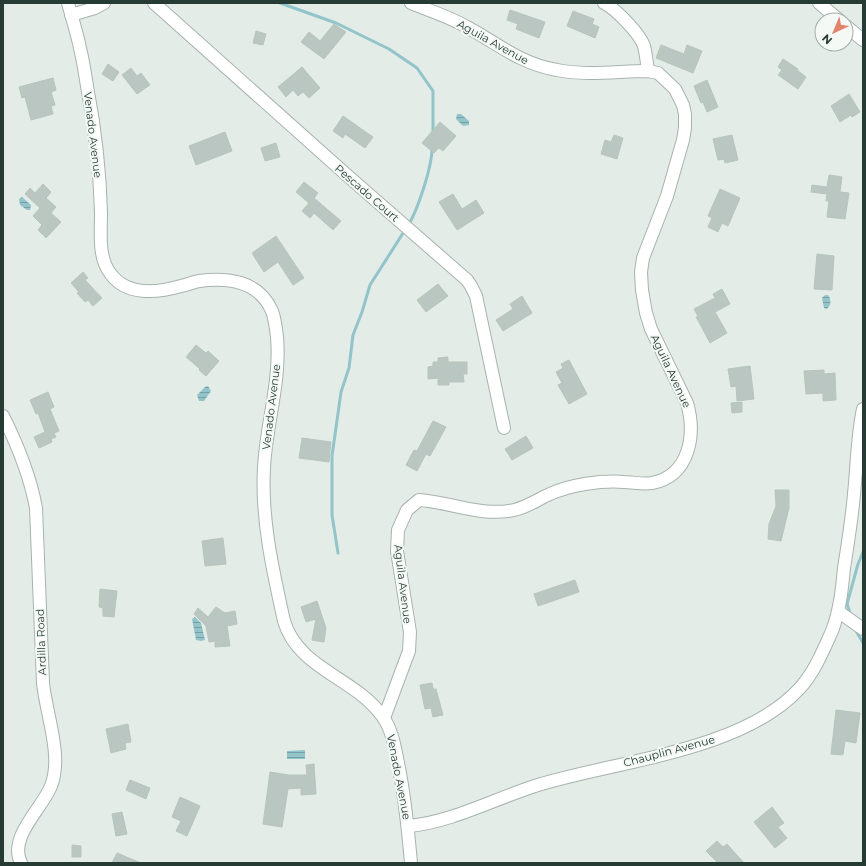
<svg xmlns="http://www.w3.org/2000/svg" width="866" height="866" viewBox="0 0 866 866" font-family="Montserrat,sans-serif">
	<defs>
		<pattern id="water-rules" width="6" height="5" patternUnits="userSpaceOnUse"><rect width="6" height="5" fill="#92c4ca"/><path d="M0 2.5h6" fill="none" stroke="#77a0a5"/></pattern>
	</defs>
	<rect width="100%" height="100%" fill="#e4ece8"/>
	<g fill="url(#water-rules)">
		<polygon points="457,114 461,114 469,121 469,125 463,126 456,119"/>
		<polygon points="22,197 31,205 30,210 27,210 20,205 19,199"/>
		<path d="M825,295H828C830,297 831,302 830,305L827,309L824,308L822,298Z"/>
		<polygon points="208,386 211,391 204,401 199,401 197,395 205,387"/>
		<polygon points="195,617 201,623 205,640 201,641 196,640 192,619"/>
		<polygon points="305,750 305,759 287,759 287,751"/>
	</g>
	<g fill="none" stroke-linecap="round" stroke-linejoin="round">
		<g stroke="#92c4ca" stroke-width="3">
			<polyline points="280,3 336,23 389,49 417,68 433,91 433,134"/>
			<path d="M408,226C418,209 432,167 432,148"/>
			<polyline points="338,553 332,515 332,456 341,392 349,368 353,335 362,312 370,285 405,230"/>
			<polyline points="851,616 847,604 858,564 863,552"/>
			<polyline points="855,629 863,643"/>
		</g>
	</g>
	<g fill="#b9c6c1" stroke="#b7c5be">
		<polygon points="510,10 545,22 539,38 516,29 518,24 507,20"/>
		<polygon points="573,11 594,19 592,24 599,27 595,38 567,26"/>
		<polygon points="334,24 346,32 324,59 301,42 309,32 320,41"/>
		<polygon points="256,31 266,34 263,45 253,43"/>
		<polygon points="661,45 684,54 687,45 702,51 693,73 656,58"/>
		<polygon points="783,59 798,69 797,70 806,77 798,89 778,75 782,70 778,67"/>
		<polygon points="108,64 119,72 113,81 102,74"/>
		<polygon points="302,67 320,88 309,98 303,92 298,96 293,90 286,97 278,87"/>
		<polygon points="131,68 137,76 141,73 150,85 137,94 122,75"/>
		<polygon points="53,78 56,90 51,92 55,105 51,106 53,114 31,120 25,97 22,98 19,87"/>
		<polygon points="707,80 718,107 707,112 703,102 701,103 694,86"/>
		<polygon points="849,94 860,112 852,117 851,115 840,122 831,106"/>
		<polygon points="343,116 373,137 365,148 345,134 343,138 333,131"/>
		<polygon points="440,122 456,136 443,151 439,148 434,153 422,143"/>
		<polygon points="225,132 232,151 196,165 189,146"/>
		<polygon points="614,135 623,138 617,159 601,154 605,140 611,142"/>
		<polygon points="732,135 738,160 725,163 724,159 718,160 713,139"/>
		<polygon points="276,143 280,157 265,161 261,148"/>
		<polygon points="829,175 842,177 840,192 849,193 845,219 827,217 829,201 826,201 827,194 811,192 812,185 827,187"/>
		<polygon points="304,182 318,193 314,198 341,221 333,230 314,213 310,218 302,211 309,203 296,192"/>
		<polygon points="43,184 51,192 46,198 56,207 51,213 61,222 46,238 38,230 42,225 33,216 40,208 25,194 30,188 35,193"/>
		<polygon points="720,189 740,198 728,226 722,223 718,232 708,227 712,218 708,216"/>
		<polygon points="453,194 462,209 476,200 484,213 457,230 439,202"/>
		<polygon points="276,236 304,278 293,285 278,262 264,272 252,253"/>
		<polygon points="817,254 834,256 832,290 814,289"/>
		<polygon points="83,272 88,278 85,280 102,298 93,306 88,300 85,302 77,293 79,292 71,283"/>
		<polygon points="438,284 448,296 426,312 417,300"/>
		<polygon points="722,289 730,304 715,312 727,333 710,343 700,324 696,317 698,316 694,309 715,298 713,294"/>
		<polygon points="522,296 532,313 503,331 496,320 513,309 510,304"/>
		<polygon points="196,345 206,353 208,351 219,361 206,376 199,370 200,369 186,357"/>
		<polygon points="448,357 448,362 467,362 467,374 463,374 464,382 449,382 449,385 438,385 438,378 428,379 428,367 433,366 433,362 438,362 438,358"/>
		<polygon points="569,360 587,394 569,404 558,385 562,383 556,372 563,368 561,364"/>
		<polygon points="750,366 754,399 737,401 736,386 731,387 728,369"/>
		<polygon points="824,370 824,374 835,373 836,400 823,401 823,393 806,394 804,371"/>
		<polygon points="48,392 54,407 50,409 59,431 54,433 56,437 51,439 52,442 39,448 34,437 45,432 38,413 36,414 30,400"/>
		<polygon points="742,402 742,412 732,413 731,403"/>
		<polygon points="433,421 446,427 430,456 426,454 417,471 406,465 414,450 417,451"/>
		<polygon points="526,436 533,448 512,460 505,449"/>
		<polygon points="302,438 331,442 329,462 299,458"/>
		<polygon points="775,490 789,490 789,508 781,541 768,539 769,524 776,506"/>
		<polygon points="223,538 226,564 205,566 202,541"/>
		<polygon points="575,580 579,592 538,606 534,594"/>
		<polygon points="100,589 117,591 114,617 103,616 103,608 99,607"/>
		<polygon points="317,601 326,628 324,642 312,640 316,619 306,622 301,607"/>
		<polygon points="216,607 225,613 235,611 237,624 227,626 230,646 215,647 215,641 209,642 206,626 194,614 198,608 208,617"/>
		<polygon points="432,683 433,689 436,689 443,715 433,717 431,708 425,709 420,685"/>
		<polygon points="836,710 860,713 856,743 845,741 843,755 831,754"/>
		<polygon points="128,724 131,742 125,743 126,749 111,753 106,729"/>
		<polygon points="314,764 316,794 301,795 301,788 288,789 282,827 263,824 270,772 289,775 307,775 306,765"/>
		<polygon points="130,780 150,788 146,799 126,790"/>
		<polygon points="180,797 200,806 187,836 176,831 181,821 172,817"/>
		<polygon points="772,807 784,823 778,827 787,838 775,848 754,822"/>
		<polygon points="122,812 127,834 116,836 112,814"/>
		<polygon points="717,841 723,847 727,844 744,863 718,863 706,851"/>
		<polygon points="72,845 81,846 81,857 72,857"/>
		<polygon points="117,853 141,863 112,863"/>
	</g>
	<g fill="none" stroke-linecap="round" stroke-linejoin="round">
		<defs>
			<g id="minor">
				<path d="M68,3C72,18 77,33 80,48C83,60 85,73 87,86C95,128 100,171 101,213C101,233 98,257 110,273C126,296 157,293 181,286C187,285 193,282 199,281C228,277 259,281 272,311C275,319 276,328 277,337C281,382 266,424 264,468C261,519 273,571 284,621C298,669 356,678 383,717C392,730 395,747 398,763C405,796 408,829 411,863"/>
				<polyline points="154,3 349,177 467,280 471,286 476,296 504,428"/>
				<path d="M604,3C616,9 640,34 644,46C646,54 647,63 648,71"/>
				<polyline points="819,3 839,20"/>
				<polyline points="71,15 95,8 104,3"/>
				<polyline points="846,26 863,40"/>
				<path d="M3,416C18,446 30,475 36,508L43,683C46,714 63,756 51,786C42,809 8,837 21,863"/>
				<polyline points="839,612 863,629"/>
				<path d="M384,718L409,651L410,632L397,551L398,530L407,510L419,500C451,502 481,517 514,510C528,507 538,499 550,494C561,489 573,486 585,484C598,482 611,481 624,482C633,482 643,485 652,483C690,476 696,434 687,403L651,329L646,313L642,290L641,272L643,258L667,196L683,140L685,128V114L683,105L675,89L658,73L648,71C618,71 587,76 557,70C521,64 498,44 467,27C450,17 430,11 411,3"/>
				<path d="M409,826C452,822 496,798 538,785C616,761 742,751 799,689C814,673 823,651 832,631C840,610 842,589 844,568C848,543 852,518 854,494C857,465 857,437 863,409"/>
			</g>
		</defs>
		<use href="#minor" stroke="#a7b3ae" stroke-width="14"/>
		<use href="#minor" stroke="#fff" stroke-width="12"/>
	</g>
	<g text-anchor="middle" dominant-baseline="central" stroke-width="4" stroke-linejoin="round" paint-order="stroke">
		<g font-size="11" fill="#253b34" stroke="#f4f9f6">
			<text transform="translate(493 42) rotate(29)">Aguila Avenue</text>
			<text transform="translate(93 135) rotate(83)">Venado Avenue</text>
			<text transform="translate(367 193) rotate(41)">Pescado Court</text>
			<text transform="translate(671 371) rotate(65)">Aguila Avenue</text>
			<text transform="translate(271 407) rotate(-83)">Venado Avenue</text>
			<text transform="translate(403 584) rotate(83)">Aguila Avenue</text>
			<text transform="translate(41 642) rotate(-92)">Ardilla Road</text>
			<text transform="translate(669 751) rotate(-15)">Chauplin Avenue</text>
			<text transform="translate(399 777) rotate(79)">Venado Avenue</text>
		</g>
	</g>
	<rect width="866" height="866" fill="none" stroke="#253b34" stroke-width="8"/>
	<g transform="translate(834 32) rotate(224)"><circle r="19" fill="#f4f9f6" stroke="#a1ada8"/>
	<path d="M0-3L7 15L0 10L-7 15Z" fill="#e2836b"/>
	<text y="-6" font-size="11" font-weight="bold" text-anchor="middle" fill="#253b34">N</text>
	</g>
</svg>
